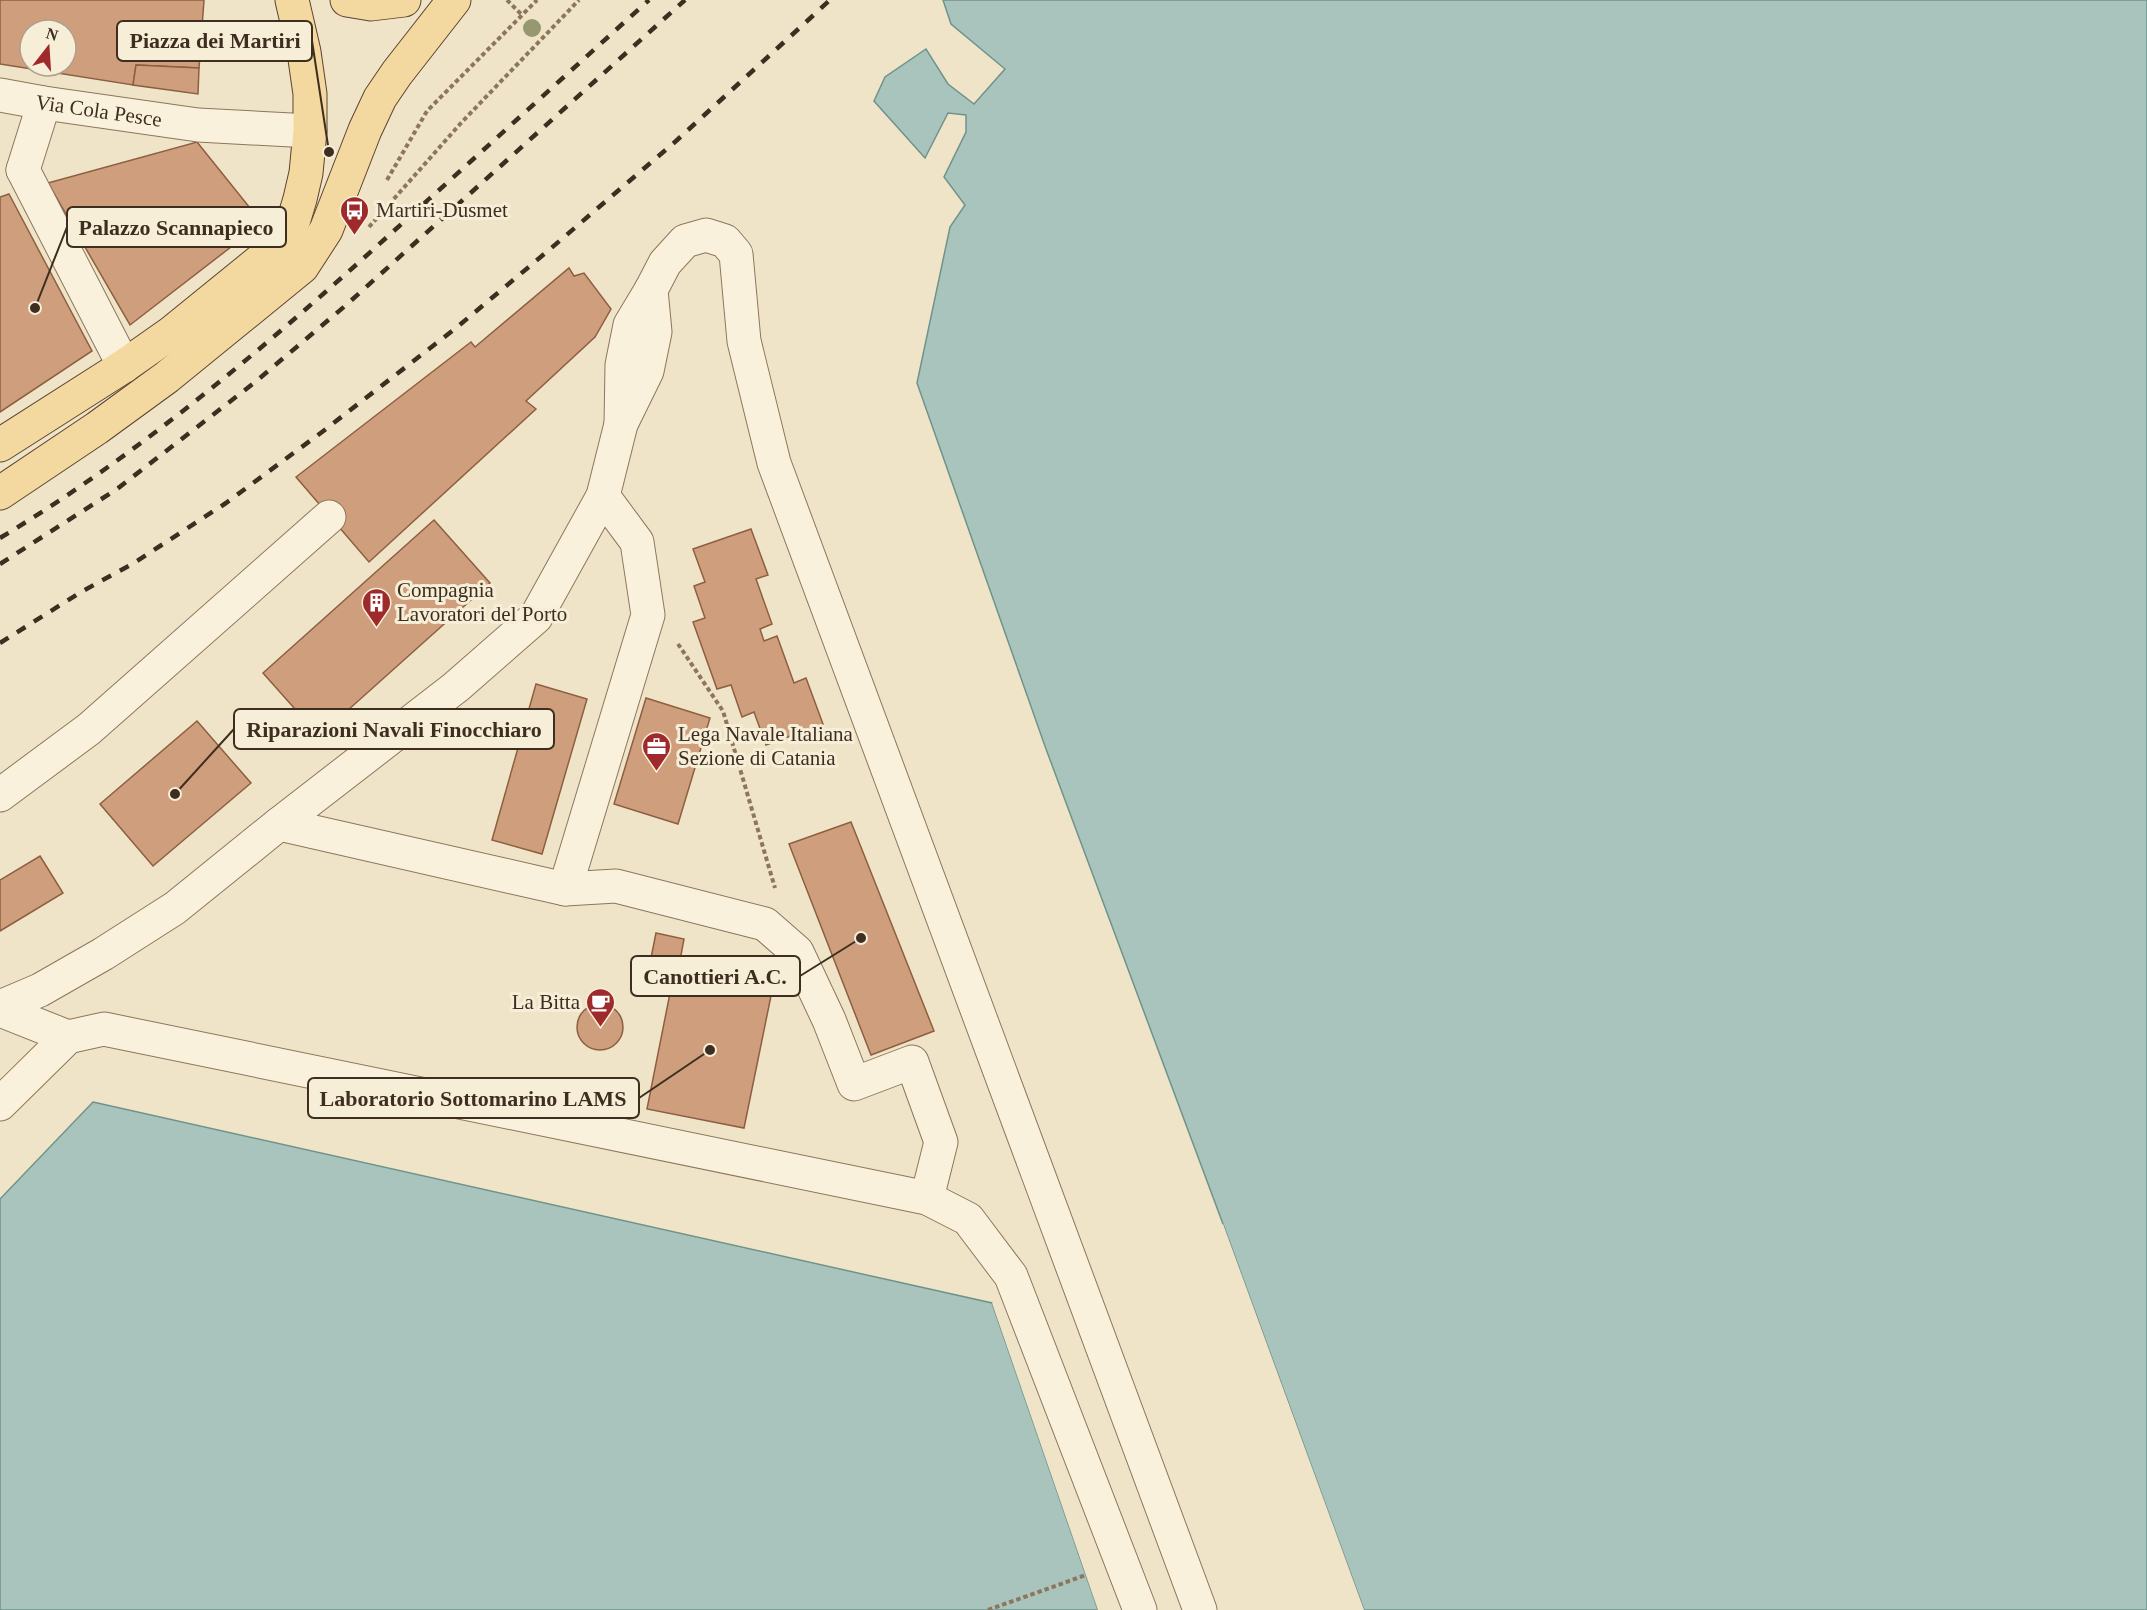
<svg xmlns="http://www.w3.org/2000/svg" width="2147" height="1610" viewBox="0 0 2147 1610" font-family="Georgia,serif">
	<rect width="100%" height="100%" fill="#f0e4c8"/>
	<g fill="#a9c4bc" stroke="#6f938a" stroke-width="1.5">
		<polygon points="943,0 2147,0 2147,1610 1364,1610 1223,1224 1046,749 917,383 950,227 965,205 944,177 966,132 966,115 948,113 925,158 874,101 885,77 926,49 948,84 974,104 1005,69 951,24"/>
		<polygon points="93,1102 992,1303 1098,1610 0,1610 0,1199"/>
	</g>
	<g fill="#f0e4c8">
		<polygon points="1223,1224 1364,1610 1360,1610 1220,1225"/>
		<polygon points="995,1302 1101,1609 1101,1610 1098,1610 992,1303"/>
	</g>
	<g fill="#cf9f7d" stroke="#8d5f41" stroke-width="1.5" fill-rule="evenodd">
		<path d="M0,0H204L199,68L136,65L133,85L0,64ZM30,30H66V66H30Z"/>
		<polygon points="136,65 199,68 198,94 133,85"/>
		<polygon points="197,142 262,223 130,325 48,183"/>
		<polygon points="9,194 92,351 0,412 0,197"/>
		<polygon points="569,268 574,276 584,273 611,309 595,337 526,401 536,409 369,562 296,477 471,342 475,347"/>
		<polygon points="434,520 490,583 319,736 263,673"/>
		<polygon points="751,529 768,575 756,579 772,624 760,629 764,641 777,636 794,683 806,678 823,724 766,745 754,712 742,717 731,685 717,689 693,622 705,618 694,586 705,582 693,549"/>
		<polygon points="536,684 587,699 542,854 492,840"/>
		<polygon points="646,698 710,718 678,824 614,804"/>
		<polygon points="197,721 251,783 153,866 100,804"/>
		<polygon points="851,822 934,1031 871,1055 789,844"/>
		<polygon points="40,856 63,893 0,931 0,880"/>
		<polygon points="656,933 684,939 678,971 772,991 744,1128 647,1109 672,983 647,978"/>
		<circle cx="600" cy="1027" r="23"/>
	</g>
	<g fill="none" stroke-linecap="round" stroke-linejoin="round">
		<defs>
			<g id="minor">
				<path id="s1" d="M0,95L44,103L198,125L310,131"/>
				<polyline points="23,170 124,366"/>
				<polyline points="23,170 44,103"/>
				<polyline points="621,424 622,365 630,325 651,290 665,263 685,241 706,235 725,241 736,254 744,341 774,463 1200,1610"/>
				<polyline points="0,795 89,729 329,517"/>
				<polyline points="279,824 565,889 616,886 765,924 797,952 829,1020 854,1084 912,1062 941,1142 927,1198"/>
				<polyline points="565,889 648,615 637,542 603,496"/>
				<polyline points="0,1007 40,990 103,954 175,908 279,824 456,687 536,617 603,496 621,424 647,371 655,332 651,290"/>
				<polyline points="0,1010 68,1037"/>
				<polyline points="0,1104 68,1037 104,1029 927,1198 968,1219 1011,1276 1140,1610"/>
			</g>
			<g id="major">
				<polyline points="347,0 371,4 404,0"/>
				<polyline points="0,445 124,366 171,333 282,243 294,219 300,199 306,173 310,131 310,94 304,52 292,0"/>
				<polyline points="0,493 97,428 167,377 302,267 326,230 365,130 380,98 397,73 454,0"/>
			</g>
		</defs>
		<use href="#minor" stroke="#8d765c" stroke-width="35"/>
		<use href="#major" stroke="#5b4430" stroke-width="35"/>
		<g stroke="#8d765c" stroke-width="4" stroke-dasharray="4.5 3" stroke-linecap="butt">
			<polyline points="507,0 522,15"/>
			<polyline points="387,180 427,111 537,0"/>
			<polyline points="369,227 461,123 579,0"/>
			<polyline points="678,644 723,711 775,888"/>
			<polyline points="988,1610 1086,1575"/>
		</g>
		<use href="#minor" stroke="#faf1dc" stroke-width="33"/>
		<use href="#major" stroke="#f3d9a0" stroke-width="33"/>
		<g stroke="#3d2e20" stroke-width="4.5" stroke-dasharray="10 10" stroke-linecap="butt">
			<path d="M0,538C148,449 279,335 407,219C488,146 568,73 649,0"/>
			<polyline points="0,564 117,489 254,383 345,306 685,0"/>
			<polyline points="0,643 81,592 134,563 226,503 322,432 456,328 549,250 676,141 830,0"/>
		</g>
	</g>
	<circle fill="#96986f" cx="532" cy="28" r="9"/>
	<defs>
		<symbol id="bus-pin" viewBox="-11 -11 22 30"><path d="M0 17L-7.5 6A9.5 9.5 0 1 1 7.5 6Z" fill="#9e2a2b" stroke="#f7eed8"/><path d="M-5-6H5V4H4V6H2V4H-2V6H-4V4H-5ZM-3.5-4V0h7V-4ZM-3.5 1.2v1.5H-2V1.2ZM2 1.2v1.5H3.5V1.2Z" fill="#fff"/></symbol>
		<symbol id="building-pin" viewBox="-11 -11 22 30"><path d="M0 17L-7.5 6A9.5 9.5 0 1 1 7.5 6Z" fill="#9e2a2b" stroke="#f7eed8"/><path d="M-4-6H4V6H1V3H-1V6H-4ZM-2.5-4.3h1.7v1.8h-1.7ZM.8-4.3h1.7v1.8H.8ZM-2.5-1h1.7V.8h-1.7ZM.8-1h1.7V.8H.8Z" fill="#fff"/></symbol>
		<symbol id="office-pin" viewBox="-11 -11 22 30"><path d="M0 17L-7.5 6A9.5 9.5 0 1 1 7.5 6Z" fill="#9e2a2b" stroke="#f7eed8"/><path d="M-6-3h4V-5.5h4V-3h4V5H-6ZM-1-4.5V-3h2v-1.5ZM-6 0V1H6V0Z" fill="#fff"/></symbol>
		<symbol id="cafe-pin" viewBox="-11 -11 22 30"><path d="M0 17L-7.5 6A9.5 9.5 0 1 1 7.5 6Z" fill="#9e2a2b" stroke="#f7eed8"/><path d="M-5.5-4.5H6V0H3Q3 3.5 0 3.5H-2.5Q-5.5 3.5-5.5 0ZM3-3.2v2h1.7v-2ZM-6 4.5H4V6H-6Z" fill="#fff"/></symbol>
	</defs>
	<g fill-rule="evenodd">
		<use href="#bus-pin" x="338" y="194" width="33" height="45"/>
		<use href="#building-pin" x="360" y="586" width="33" height="45"/>
		<use href="#office-pin" x="640" y="730" width="33" height="45"/>
		<use href="#cafe-pin" x="584" y="986" width="33" height="45"/>
	</g>
	<g text-anchor="middle" dominant-baseline="central" stroke-width="6" stroke-linejoin="round" paint-order="stroke">
		<g font-size="21" fill="#3d2e20" stroke="#f7eed8">
			<text stroke="none"><textPath href="#s1" startOffset="100">Via Cola Pesce</textPath></text>
		</g>
		<g font-size="21" fill="#3d2e20" stroke="#f7eed8" text-anchor="start">
			<text x="376" y="210">Martiri-Dusmet</text>
			<text x="397" y="590">Compagnia<tspan x="397" dy="24">Lavoratori del Porto</tspan></text>
			<text x="678" y="734">Lega Navale Italiana<tspan x="678" dy="24">Sezione di Catania</tspan></text>
			<text x="580" y="1002" text-anchor="end">La Bitta</text>
		</g>
	</g>
	<path fill="none" stroke="#3d2e20" stroke-width="2" d="M329 152L312 41M35 308L67 227M175 794L234 729M861 938L800 976M710 1050L639 1098"/>
	<g fill="#3d2e20" stroke="#f7eed8" stroke-width="2">
		<circle cx="329" cy="152" r="6"/>
		<circle cx="35" cy="308" r="6"/>
		<circle cx="175" cy="794" r="6"/>
		<circle cx="861" cy="938" r="6"/>
		<circle cx="710" cy="1050" r="6"/>
	</g>
	<g fill="#f7eed8" stroke="#3d2e20" stroke-width="2">
		<rect x="117" y="21" width="195" height="40" rx="6"/>
		<rect x="67" y="207" width="219" height="40" rx="6"/>
		<rect x="234" y="709" width="320" height="40" rx="6"/>
		<rect x="631" y="956" width="169" height="40" rx="6"/>
		<rect x="308" y="1078" width="331" height="40" rx="6"/>
	</g>
	<g font-size="22" text-anchor="middle" font-weight="bold" fill="#3d2e20">
		<text x="215" y="48">Piazza dei Martiri</text>
		<text x="176" y="235">Palazzo Scannapieco</text>
		<text x="394" y="737">Riparazioni Navali Finocchiaro</text>
		<text x="715" y="984">Canottieri A.C.</text>
		<text x="473" y="1106">Laboratorio Sottomarino LAMS</text>
	</g>
	<g transform="translate(48 48) rotate(17)"><circle r="28" fill="#f7eed8" stroke="#ada18e" stroke-width="1.5"/>
	<path d="M0-4.5L10 22L0 15L-10 22Z" fill="#9e2a2b"/>
	<text y="-9" font-size="16" font-weight="bold" text-anchor="middle" fill="#3d2e20">N</text>
	</g>
</svg>
